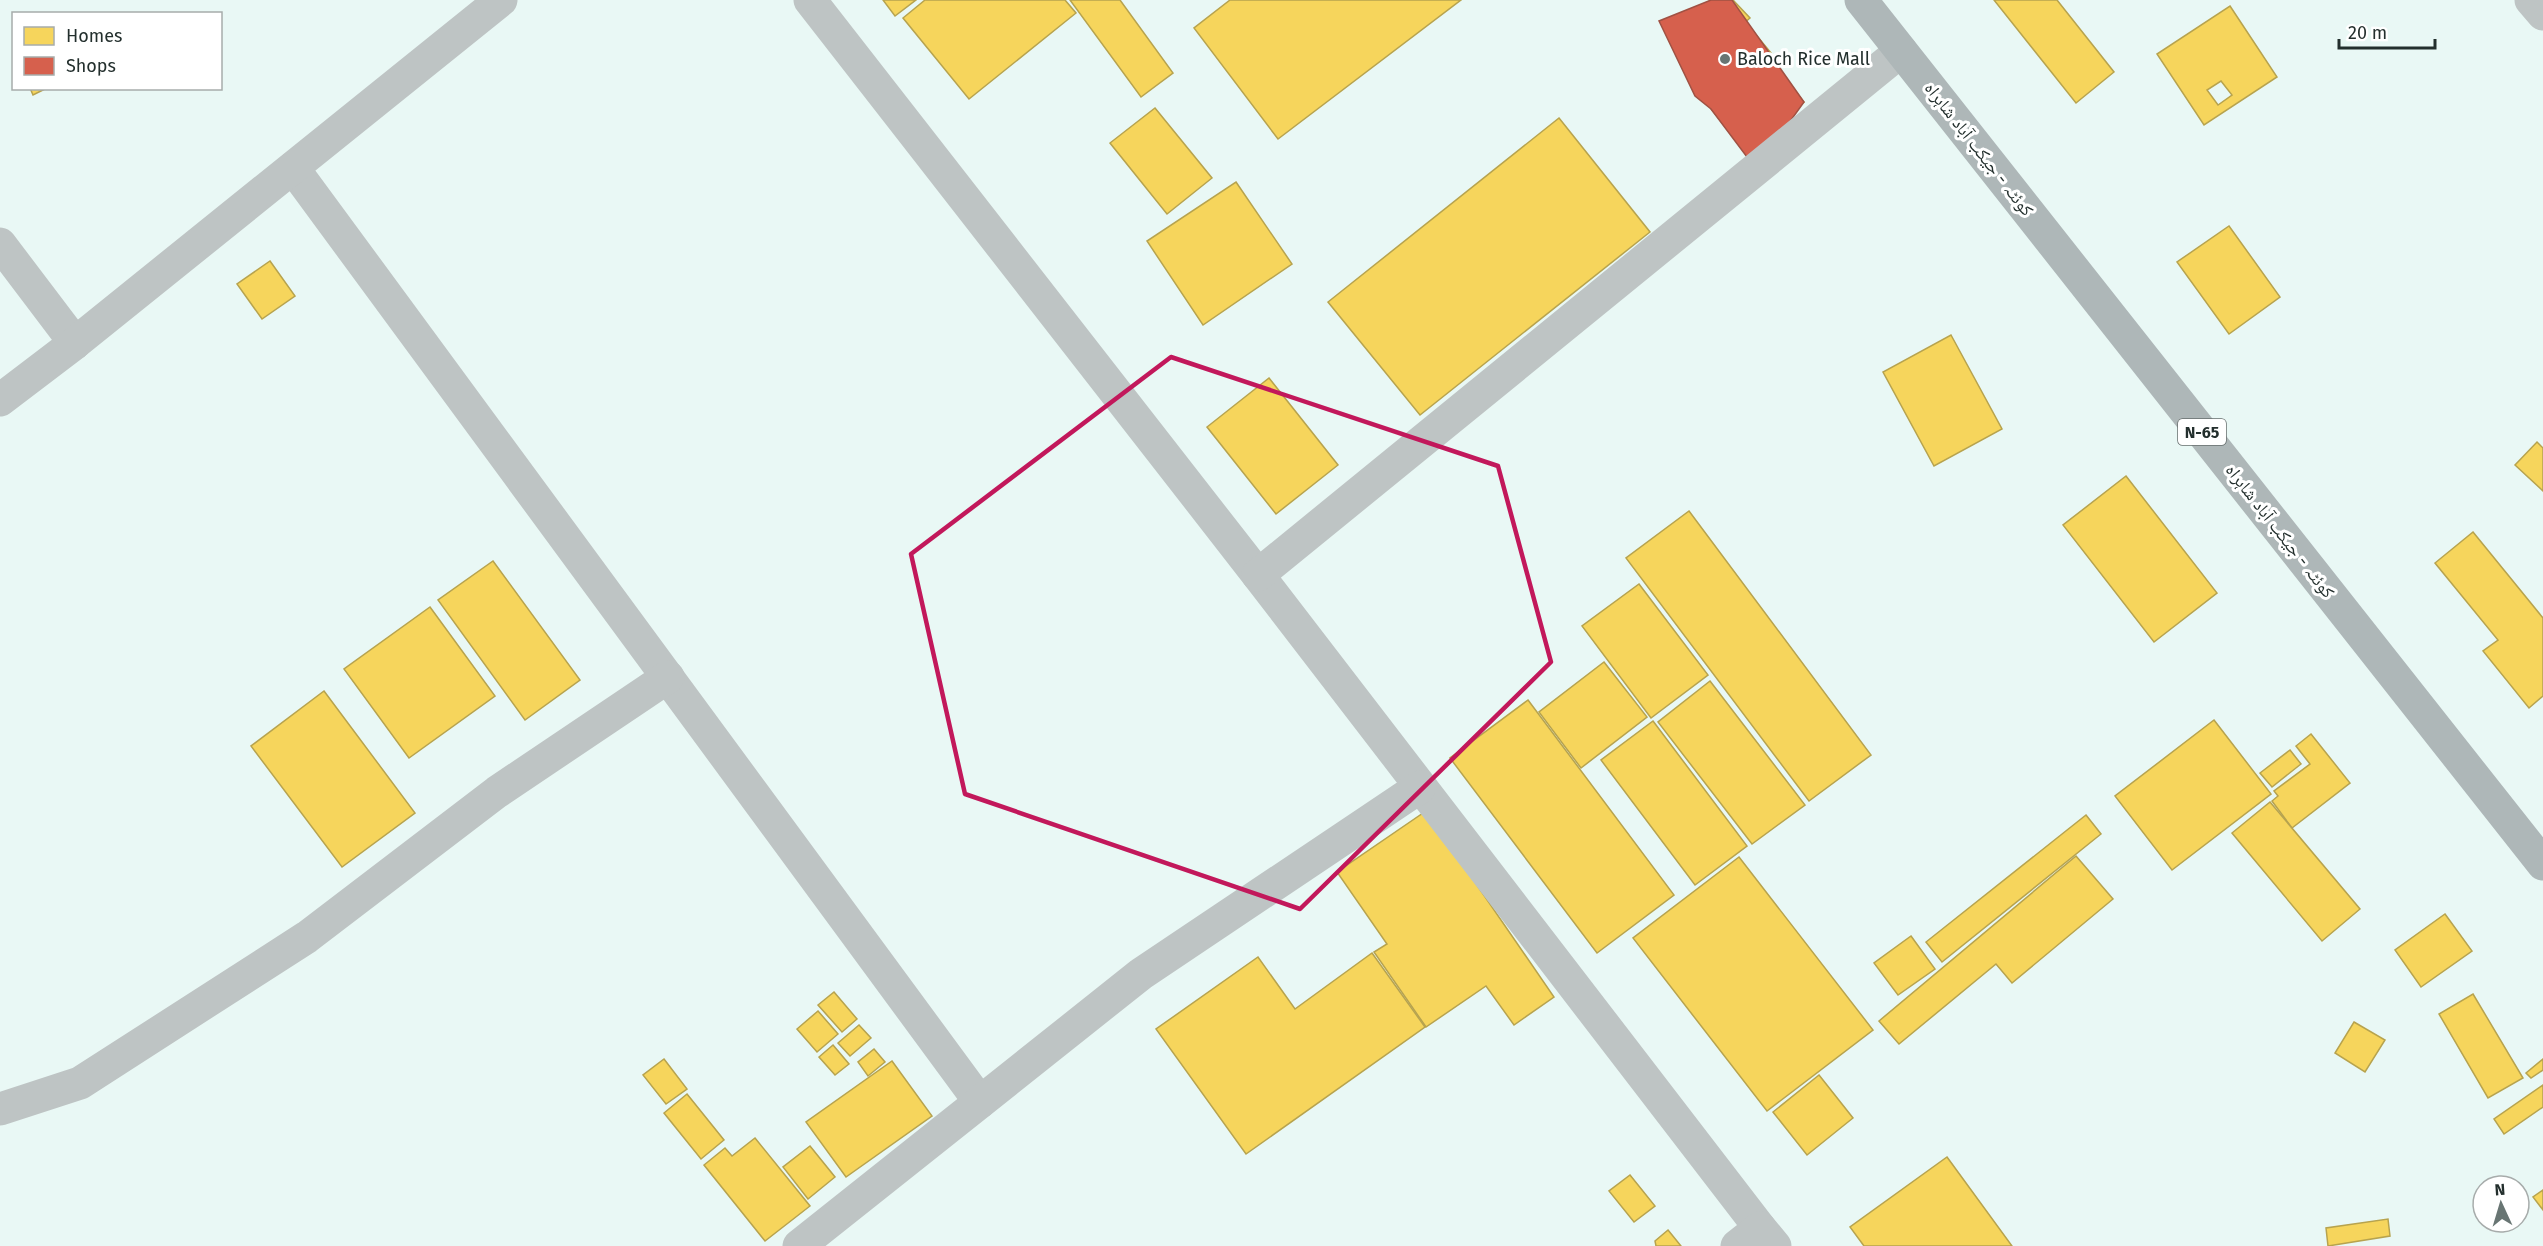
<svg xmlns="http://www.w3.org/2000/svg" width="2543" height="1246" viewBox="0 0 2543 1246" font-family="'Fira Sans','Noto Naskh Arabic',sans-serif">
	<rect width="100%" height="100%" fill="#e9f8f5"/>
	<g fill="#f6d55c" stroke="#b7a34e" stroke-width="1.5" fill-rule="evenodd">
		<polygon points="883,0 916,0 895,16"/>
		<polygon points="925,0 1065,0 1076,13 969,99 903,18"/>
		<polygon points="1070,0 1120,0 1173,73 1141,97"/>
		<polygon points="1230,0 1461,0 1278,139 1194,28"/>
		<polygon points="1720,0 1733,0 1750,18 1734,32 1712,7"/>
		<polygon points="1994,0 2057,0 2114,72 2076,103"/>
		<path d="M2230,6L2277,77L2204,125L2157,54ZM2221,81L2232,95L2218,105L2207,90Z"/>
		<polygon points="1709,17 1730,43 1713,57 1691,32"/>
		<polygon points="1752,30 1771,53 1722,93 1703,69"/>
		<polygon points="1772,62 1804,102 1743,149 1711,109"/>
		<polygon points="30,88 47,88 33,95"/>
		<polygon points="1155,108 1212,178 1167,214 1110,143"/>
		<polygon points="1559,118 1650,232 1420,415 1328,302"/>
		<polygon points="1236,182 1292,264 1203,325 1147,241"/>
		<polygon points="2229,226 2280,297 2229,334 2177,262"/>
		<polygon points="270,261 295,296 262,319 237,284"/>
		<polygon points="1951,335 2002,429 1934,466 1883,372"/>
		<polygon points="1269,378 1338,465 1276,514 1207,427"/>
		<polygon points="2537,442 2543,448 2543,491 2515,465"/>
		<polygon points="2126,476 2217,593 2154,642 2063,525"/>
		<polygon points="1689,511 1871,755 1809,801 1626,558"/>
		<polygon points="2473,532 2543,618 2543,696 2529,708 2483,651 2498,640 2435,563"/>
		<polygon points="493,561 580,680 525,720 438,600"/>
		<polygon points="1639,584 1708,675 1651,718 1582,626"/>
		<polygon points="430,607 495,696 409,758 344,669"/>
		<polygon points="1604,662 1647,717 1581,768 1539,712"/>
		<polygon points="1710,681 1805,805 1752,844 1658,722"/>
		<polygon points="324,691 415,813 342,867 251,746"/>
		<polygon points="1528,700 1674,895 1597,953 1450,758"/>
		<polygon points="2214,720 2271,794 2172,870 2115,796"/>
		<polygon points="1653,721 1747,846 1695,885 1601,760"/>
		<polygon points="2311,734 2350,783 2292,828 2272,801 2278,796 2274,791 2310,764 2296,746"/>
		<polygon points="2290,750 2301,764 2272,787 2260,773"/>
		<polygon points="2270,802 2360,909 2322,941 2232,833"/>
		<polygon points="1426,811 1554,997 1514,1025 1486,986 1426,1027 1374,952 1387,944 1337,872"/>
		<polygon points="2086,815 2101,834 1942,962 1926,942"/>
		<polygon points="2076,856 2113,899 2012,983 1996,964 1899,1044 1879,1021"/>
		<polygon points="1739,857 1873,1030 1767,1111 1633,938"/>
		<polygon points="2445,914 2472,951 2421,987 2395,950"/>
		<polygon points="1911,936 1935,969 1898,995 1874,963"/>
		<polygon points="1372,953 1425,1027 1246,1154 1156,1029 1258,957 1295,1009"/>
		<polygon points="834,992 857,1019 842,1032 818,1005"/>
		<polygon points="2473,994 2523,1078 2488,1098 2439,1014"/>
		<polygon points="818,1011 838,1034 817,1052 797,1029"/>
		<polygon points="2354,1022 2385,1040 2365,1072 2335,1053"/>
		<polygon points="859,1025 871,1038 850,1056 838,1043"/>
		<polygon points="833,1045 849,1064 835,1075 819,1057"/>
		<polygon points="874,1049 885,1062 868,1076 858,1062"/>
		<polygon points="664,1059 687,1089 666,1104 643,1075"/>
		<polygon points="2543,1059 2543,1070 2531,1078 2526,1073"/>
		<polygon points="892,1061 932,1116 846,1177 806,1122"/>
		<polygon points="1819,1075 1853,1118 1807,1155 1773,1112"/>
		<polygon points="2543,1085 2543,1107 2504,1134 2494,1119"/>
		<polygon points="687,1094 724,1140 701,1159 664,1113"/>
		<polygon points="755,1138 810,1206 765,1241 704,1165 725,1148 732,1156"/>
		<polygon points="810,1146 835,1177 808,1199 783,1167"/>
		<polygon points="1947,1157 2012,1246 1864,1246 1850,1227"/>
		<polygon points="1630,1175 1655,1206 1634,1222 1609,1191"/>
		<polygon points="2543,1190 2543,1210 2533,1197"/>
		<polygon points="2388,1219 2390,1236 2328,1246 2326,1228"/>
		<polygon points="1668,1230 1681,1246 1656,1246 1655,1241"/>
	</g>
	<polygon fill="#d6604d" stroke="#a05143" stroke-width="1.5" points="1711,0 1732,0 1804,102 1756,169 1711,109 1695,96 1659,21"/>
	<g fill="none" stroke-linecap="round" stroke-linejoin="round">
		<g stroke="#bec4c4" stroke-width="33">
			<polyline points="810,0 1258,575 1760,1228"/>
			<polyline points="2531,0 2543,14"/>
			<polyline points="293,168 980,1102"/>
			<polyline points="0,244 75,343"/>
			<polyline points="0,400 75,343 501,0"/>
			<polyline points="1258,575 1901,51"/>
			<polyline points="0,1109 80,1083 307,937 497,792 668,677"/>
			<polyline points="799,1246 1141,974 1420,787"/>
			<polyline points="1737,1246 1760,1228 1775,1246"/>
		</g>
		<polyline stroke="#aeb7b8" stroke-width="33" points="1861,0 2543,864"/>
	</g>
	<path fill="none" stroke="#c2185b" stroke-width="4.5" stroke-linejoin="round" d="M1171,357L1498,466L1551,662L1300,909L965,794L911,554Z"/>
	<circle fill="#687573" stroke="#fff" stroke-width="2" cx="1725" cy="59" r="6"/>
	<g text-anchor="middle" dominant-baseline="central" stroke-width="6" stroke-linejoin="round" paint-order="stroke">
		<rect fill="#fff" stroke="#656d6c" stroke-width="1.5" x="2178" y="419" width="48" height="26" rx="4.5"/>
		<g font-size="16" font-weight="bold" fill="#232f2d">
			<text x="2202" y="432">N-65</text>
		</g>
		<g font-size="18" fill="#232f2d" stroke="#fff" text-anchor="start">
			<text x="1737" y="59">Baloch Rice Mall</text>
		</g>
		<g font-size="18" fill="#232f2d" stroke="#fff">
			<text transform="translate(1979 149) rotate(52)">کوئٹہ - جیکب آباد شاہراہ</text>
			<text transform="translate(2280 531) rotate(52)">کوئٹہ - جیکب آباد شاہراہ</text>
		</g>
	</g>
	<rect x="12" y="12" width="210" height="78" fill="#ffffff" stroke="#a7acab" stroke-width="1.5"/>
	<rect x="24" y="27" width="30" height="18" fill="#f6d55c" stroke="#a7acab" stroke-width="1.5"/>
	<text x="66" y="42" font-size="18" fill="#232f2d">Homes</text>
	<rect x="24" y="57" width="30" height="18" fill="#d6604d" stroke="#a7acab" stroke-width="1.5"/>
	<text x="66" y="72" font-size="18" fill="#232f2d">Shops</text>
	<g transform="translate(2501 1204) rotate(356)"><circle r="28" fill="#ffffff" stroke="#a7acab" stroke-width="1.5"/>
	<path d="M0-4.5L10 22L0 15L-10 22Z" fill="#687573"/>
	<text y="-9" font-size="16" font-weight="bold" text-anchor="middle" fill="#232f2d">N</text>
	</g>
	<path d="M2339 39v9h96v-9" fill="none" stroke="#232f2d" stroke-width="3"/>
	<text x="2348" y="39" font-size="18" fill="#232f2d" stroke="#ffffff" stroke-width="4.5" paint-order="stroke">20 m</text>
</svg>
